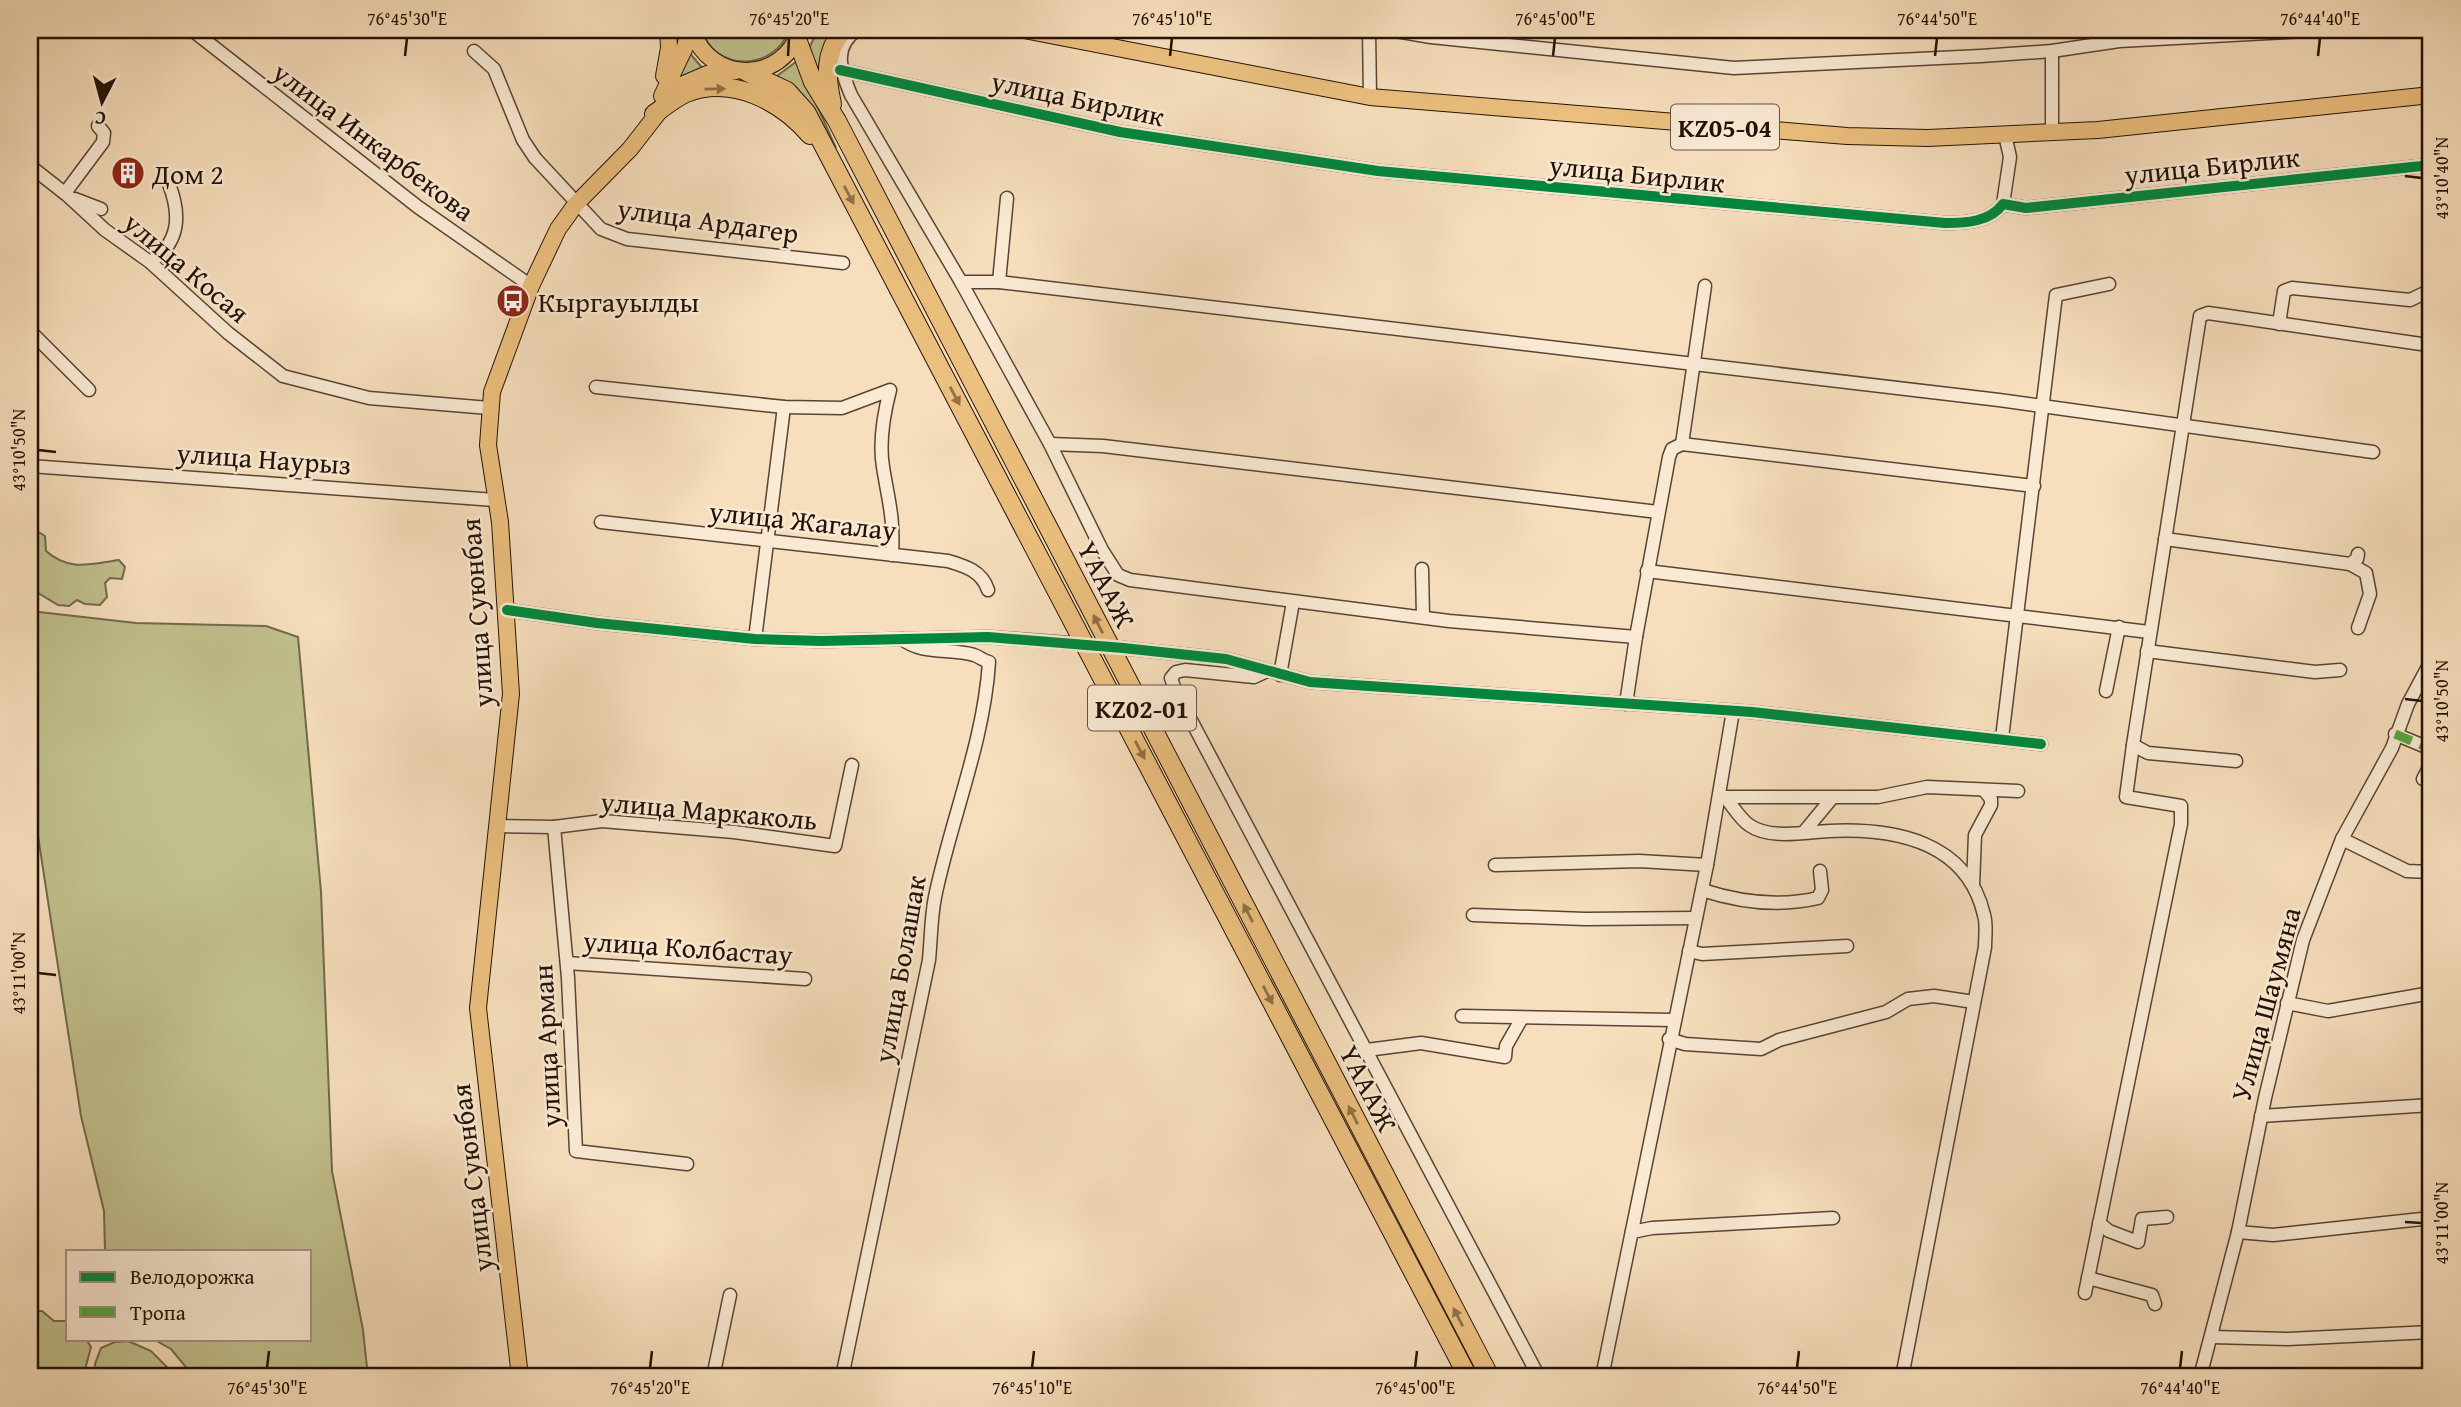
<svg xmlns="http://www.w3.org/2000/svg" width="2461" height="1407" viewBox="0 0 2461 1407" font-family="'Gentium Book Plus',serif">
	<rect width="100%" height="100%" fill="#f7dfbd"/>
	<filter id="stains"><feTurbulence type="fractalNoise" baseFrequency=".00286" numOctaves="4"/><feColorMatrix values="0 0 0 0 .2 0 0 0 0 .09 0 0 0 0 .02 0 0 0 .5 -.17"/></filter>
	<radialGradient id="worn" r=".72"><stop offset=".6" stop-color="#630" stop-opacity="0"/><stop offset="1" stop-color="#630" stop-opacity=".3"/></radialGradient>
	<g fill="#c1c18e" stroke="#72694a" stroke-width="2">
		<path d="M702,30H789C775,71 715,73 702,30Z"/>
		<polygon points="818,30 833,30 823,85 809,48"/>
		<polygon points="688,51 704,70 674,79"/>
		<polygon points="797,61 836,148 797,88 777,76"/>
		<path d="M37,531L45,536L46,551C70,572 90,564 119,560L125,567L122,579L110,578L105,583L107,597L100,605L85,604L77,600L69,606L58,605L30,588V532Z"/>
		<polygon points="30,611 136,623 266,626 298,637 321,892 332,1171 363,1330 368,1377 194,1377 171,1349 153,1339 310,1339 310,1251 105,1251 104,1211 81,1116 30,784"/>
		<polygon points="30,1311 42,1311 54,1321 68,1321 68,1339 86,1339 91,1347 83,1377 30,1377"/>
		<polygon points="128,1341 151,1351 177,1377 103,1377 96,1373 95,1364 101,1348 115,1342"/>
	</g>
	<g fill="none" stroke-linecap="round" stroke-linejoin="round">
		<polyline stroke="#d7c0a2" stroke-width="12" stroke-dasharray="12 6" stroke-linecap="butt" points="1068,643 1116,647"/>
		<defs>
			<g id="minor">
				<polyline points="192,30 418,207 531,286"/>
				<path d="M857,30C832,47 841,71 851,95L961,282L1050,444L1102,550L1118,575L1130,580L1449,621L1636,637L1626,704"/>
				<polyline points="1369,30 1370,97"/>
				<polyline points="1390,30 1431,37 1734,68 1981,56 2052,51 2119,41 2324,30"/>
				<polyline points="474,51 494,69 523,140 535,158 601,229 627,239 843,263"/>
				<polyline points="2052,51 2052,133"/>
				<path d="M840,70L1120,132L1378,171L1945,223C1966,223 1990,222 2003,204L2026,208L2431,165"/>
				<polyline points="30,166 67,195 105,230 150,262 228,333 283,376 369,398 489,408"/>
				<polyline points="65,193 103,142 104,133 98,126"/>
				<polyline points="75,199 101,209"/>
				<polyline points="2003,204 2010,157 2005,135"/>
				<path d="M150,262C180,243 181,215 169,184"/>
				<polyline points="961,282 999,282 1999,400 2373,452"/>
				<polyline points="999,282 1007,198"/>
				<polyline points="2279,324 2284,291 2292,288 2410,300 2431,290"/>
				<polyline points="30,331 89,390"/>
				<path d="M596,387L784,407L842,408L890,390C884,413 879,443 883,467C889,504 894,516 892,555"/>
				<polyline points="1050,444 1103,446 1658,512"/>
				<polyline points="1682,444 1705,286"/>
				<polyline points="30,466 495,500"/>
				<path d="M601,522L948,561C965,566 982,571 988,590"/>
				<polyline points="2165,539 2350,564 2357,559 2358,554"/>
				<polyline points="2350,564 2366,573 2370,594 2358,628"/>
				<polyline points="1422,569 1423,617"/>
				<polyline points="1647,571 2149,632"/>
				<polyline points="507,610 597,623 755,639 821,641 988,637 1068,643"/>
				<polyline points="1636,637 1669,457 1672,449 1682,444 2034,486"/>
				<polyline points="755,639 784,407"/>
				<polyline points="1123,648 1226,659 1310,682 1752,712 2041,744"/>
				<polyline points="2147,651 2315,672 2340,670"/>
				<polyline points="1267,671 1254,677 1185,670 1176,672 1171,678 1175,690 1539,1377"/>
				<polyline points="1280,675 1293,602"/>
				<polyline points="2106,691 2119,627"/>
				<polyline points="2395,734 2431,749"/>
				<polyline points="2002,738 2056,295 2109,284"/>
				<polyline points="2236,761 2148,753 2133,745 2200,316 2208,313 2428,345"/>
				<polyline points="2423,779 2431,764"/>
				<path d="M1720,797H1725C1732,805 1740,819 1749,825C1770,840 1806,832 1829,831C1894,828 1967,841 1984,915C1987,924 1985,937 1985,947L1902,1377"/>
				<polyline points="1725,797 1878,797 1927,787 2018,791"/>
				<polyline points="497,826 554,827 602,821 734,832 835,846 852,765"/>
				<polyline points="554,827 568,978 576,1151 687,1164"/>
				<polyline points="1804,832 1832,798"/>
				<polyline points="2342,839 2407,871 2431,872"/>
				<polyline points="1495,865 1639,861 1707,865"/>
				<polyline points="1973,885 1975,835 1991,805 1991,799 1984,790"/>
				<path d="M1702,890C1739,902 1780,907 1818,898L1822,890L1820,871"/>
				<polyline points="1473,915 1585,919 1696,918"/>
				<polyline points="1689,951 1702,954 1847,946"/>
				<polyline points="567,963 805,979"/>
				<polyline points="2287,1003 2328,1011 2431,993"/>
				<polyline points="1462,1016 1673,1020"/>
				<polyline points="1669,1039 1685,1044 1761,1049 1779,1040 1886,1012 1908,999 1934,996 1974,1002"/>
				<polyline points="1367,1050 1421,1043 1505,1057 1506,1046 1522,1018"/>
				<polyline points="2261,1116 2431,1105"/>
				<polyline points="2099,1223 2109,1231 2138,1242 2142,1219 2167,1217"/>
				<polyline points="1632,1232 1652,1228 1833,1218"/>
				<polyline points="2238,1232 2273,1235 2431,1218"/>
				<polyline points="2088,1278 2152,1295 2155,1304"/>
				<polyline points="2085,1293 2181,824 2181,806 2126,797 2133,745"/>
				<polyline points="2212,1337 2288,1339 2431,1332"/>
				<polyline points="713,1377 730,1295"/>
				<path d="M842,1377L929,960C931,939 931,917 935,897C951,819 984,742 989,662C984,661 980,657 974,655C950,648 922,655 902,639"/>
				<polyline points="1602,1377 1707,865 1733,711"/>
				<polyline points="2200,1377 2238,1232 2265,1098 2303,940 2342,839 2392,748 2408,704 2431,661"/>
			</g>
			<g id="major">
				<path d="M692,30C709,84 783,85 800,30"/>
				<polyline points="1024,30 1370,97 1847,136 1928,138 2098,130 2431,95"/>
				<polyline points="664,76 669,48 668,30"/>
				<polyline points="662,96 685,47 689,30"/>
				<polyline points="520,1377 478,1008 511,694 500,522 488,445 492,392 531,286 558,229 576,204 630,149 679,86 707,74 736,71"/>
			</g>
			<g id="highway">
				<polyline points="797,39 813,82 837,121 1490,1377"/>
				<polyline points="747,72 787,91 806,112 1468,1377"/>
				<path d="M832,104C826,77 824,53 843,30"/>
				<path d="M654,114C664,107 675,98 686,93C732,75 781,101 810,135"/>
			</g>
		</defs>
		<use href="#minor" stroke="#584434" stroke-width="15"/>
		<use href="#major" stroke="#231106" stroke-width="18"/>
		<use href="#highway" stroke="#231106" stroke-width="20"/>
		<use href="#minor" stroke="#faead4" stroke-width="12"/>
		<use href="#major" stroke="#ecc07e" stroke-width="16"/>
		<use href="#highway" stroke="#ecc07e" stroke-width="18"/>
		<polyline stroke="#53a840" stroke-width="9" stroke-dasharray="18 9" stroke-linecap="butt" points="2395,734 2431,749"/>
		<defs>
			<g id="cycleway">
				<path d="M840,70L1120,132L1378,171L1945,223C1966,223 1990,222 2003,204L2026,208L2431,165"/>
				<polyline points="507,610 597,623 755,639 821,641 988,637 1123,648 1226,659 1310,682 1752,712 2041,744"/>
			</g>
		</defs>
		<use href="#cycleway" stroke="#faead4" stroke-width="15"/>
		<use href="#cycleway" stroke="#00873e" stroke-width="10"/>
	</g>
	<defs><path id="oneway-solid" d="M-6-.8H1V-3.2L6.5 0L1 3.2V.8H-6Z" transform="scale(1.75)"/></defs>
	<g fill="#927148">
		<use href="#oneway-solid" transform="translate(715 89) rotate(-1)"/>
		<use href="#oneway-solid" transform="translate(849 195) rotate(62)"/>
		<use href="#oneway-solid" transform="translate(955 396) rotate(62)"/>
		<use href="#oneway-solid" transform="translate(1098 624) rotate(-117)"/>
		<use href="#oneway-solid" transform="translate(1140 750) rotate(62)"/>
		<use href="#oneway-solid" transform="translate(1248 913) rotate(-117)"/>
		<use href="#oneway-solid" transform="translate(1268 995) rotate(62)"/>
		<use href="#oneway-solid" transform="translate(1353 1115) rotate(-117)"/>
		<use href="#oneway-solid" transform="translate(1458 1317) rotate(-117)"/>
	</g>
	<path fill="none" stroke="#231106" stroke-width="2.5" d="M405,56L407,38M788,56L789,38M1170,56L1172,38M1553,56L1555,38M1935,56L1937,38M2318,56L2320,38M2405,176L2422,178M38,450L56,452M2405,699L2422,701M38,973L56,975M2405,1222L2422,1223M267,1368L269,1351M650,1368L652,1351M1032,1368L1034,1351M1415,1368L1417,1351M1797,1368L1799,1351M2180,1368L2182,1351"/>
	<defs>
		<symbol id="building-disc" viewBox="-11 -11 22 22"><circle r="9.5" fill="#8f2418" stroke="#faead4"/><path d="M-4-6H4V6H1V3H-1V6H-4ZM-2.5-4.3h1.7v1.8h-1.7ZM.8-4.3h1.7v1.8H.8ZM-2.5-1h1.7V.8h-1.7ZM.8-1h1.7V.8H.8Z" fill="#fff"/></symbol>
		<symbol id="bus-disc" viewBox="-11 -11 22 22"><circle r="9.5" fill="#8f2418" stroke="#faead4"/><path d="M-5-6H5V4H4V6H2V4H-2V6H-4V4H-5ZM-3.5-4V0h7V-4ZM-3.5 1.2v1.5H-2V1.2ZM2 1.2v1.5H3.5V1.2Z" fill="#fff"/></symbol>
	</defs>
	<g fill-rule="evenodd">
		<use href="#building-disc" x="109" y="154" width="38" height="38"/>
		<use href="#bus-disc" x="494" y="282" width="38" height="38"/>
	</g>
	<g text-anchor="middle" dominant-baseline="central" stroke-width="5" stroke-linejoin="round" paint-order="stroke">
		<g fill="#faead4" stroke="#645244" stroke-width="2">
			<rect x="1671" y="104.5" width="108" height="45" rx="5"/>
			<rect x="1088" y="685.5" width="108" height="45" rx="5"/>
		</g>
		<g font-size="26" font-weight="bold" fill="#231106">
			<text x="1725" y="127">KZ05-04</text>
			<text x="1142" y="708">KZ02-01</text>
		</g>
		<g font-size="28" fill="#231106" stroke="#faead4">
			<text transform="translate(1078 98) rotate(12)">улица Бирлик</text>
			<text transform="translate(374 141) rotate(37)">улица Инкарбекова</text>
			<text transform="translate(2212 165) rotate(-6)">улица Бирлик</text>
			<text transform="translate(1637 173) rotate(6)">улица Бирлик</text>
			<text transform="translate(708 220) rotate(8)">улица Ардагер</text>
			<text transform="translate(187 267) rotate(40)">улица Косая</text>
			<text transform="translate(264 458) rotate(4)">улица Наурыз</text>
			<text transform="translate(803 520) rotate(6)">улица Жагалау</text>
			<text transform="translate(1107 584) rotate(63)">ҮАААЖ</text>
			<text transform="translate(476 613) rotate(-94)">улица Суюнбая</text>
			<text transform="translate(709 810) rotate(5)">улица Маркаколь</text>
			<text transform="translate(688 947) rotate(4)">улица Колбастау</text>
			<text transform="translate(899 969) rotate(-80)">улица Болашак</text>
			<text transform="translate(2265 1004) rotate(-75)">Улица Шаумяна</text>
			<text transform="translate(546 1046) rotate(-93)">улица Арман</text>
			<text transform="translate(1369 1088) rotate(63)">ҮАААЖ</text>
			<text transform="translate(471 1178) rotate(-97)">улица Суюнбая</text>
		</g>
		<g font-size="28" fill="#231106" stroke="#faead4" text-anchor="start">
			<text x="152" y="173">Дом 2</text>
			<text x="538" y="301">Кыргауылды</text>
		</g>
	</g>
	<rect width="2461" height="1407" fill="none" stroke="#f7dfbd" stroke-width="77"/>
	<rect x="66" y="1250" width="245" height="91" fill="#faead4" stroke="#a49382" stroke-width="2"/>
	<rect x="80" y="1272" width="35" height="10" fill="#00873e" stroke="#a49382" stroke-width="2"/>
	<text x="130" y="1284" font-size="21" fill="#231106">Велодорожка</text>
	<rect x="80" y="1307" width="35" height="10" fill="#53a840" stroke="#a49382" stroke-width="2"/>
	<text x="130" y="1320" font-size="21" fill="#231106">Тропа</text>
	<g transform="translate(102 102) rotate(186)" stroke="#faead4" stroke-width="5" paint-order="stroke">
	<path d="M0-5L12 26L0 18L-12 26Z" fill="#231106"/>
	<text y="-10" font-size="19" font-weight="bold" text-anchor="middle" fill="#231106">С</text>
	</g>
	<rect x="38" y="38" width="2384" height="1330" fill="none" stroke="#231106" stroke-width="2.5"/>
	<g font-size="18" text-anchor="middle" fill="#231106">
		<text x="407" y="25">76°45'30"E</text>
		<text x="789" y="25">76°45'20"E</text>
		<text x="1172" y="25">76°45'10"E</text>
		<text x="1555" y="25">76°45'00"E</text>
		<text x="1937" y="25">76°44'50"E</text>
		<text x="2320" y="25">76°44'40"E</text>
		<text transform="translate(2442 178) rotate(-90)" y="6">43°10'40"N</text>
		<text transform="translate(19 450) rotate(-90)" y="6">43°10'50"N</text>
		<text transform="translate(2442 701) rotate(-90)" y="6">43°10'50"N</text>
		<text transform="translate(19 973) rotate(-90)" y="6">43°11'00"N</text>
		<text transform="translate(2442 1223) rotate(-90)" y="6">43°11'00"N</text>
		<text x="267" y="1394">76°45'30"E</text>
		<text x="650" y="1394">76°45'20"E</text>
		<text x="1032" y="1394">76°45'10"E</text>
		<text x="1415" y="1394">76°45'00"E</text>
		<text x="1797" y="1394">76°44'50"E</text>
		<text x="2180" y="1394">76°44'40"E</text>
	</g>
	<rect width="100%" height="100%" filter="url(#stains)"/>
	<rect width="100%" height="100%" fill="url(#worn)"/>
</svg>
